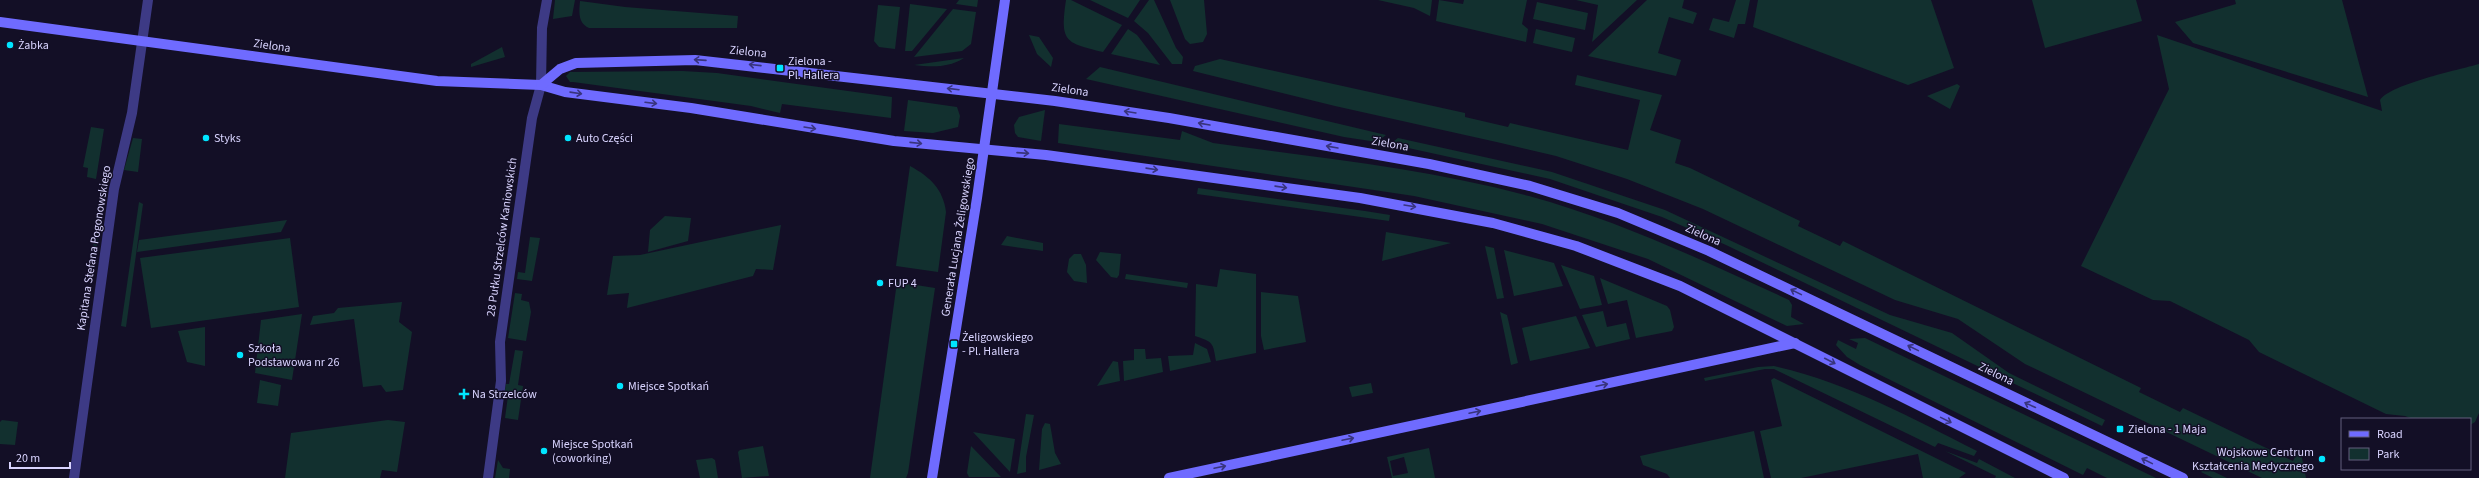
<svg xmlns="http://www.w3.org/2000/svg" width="2479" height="478" viewBox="0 0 2479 478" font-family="'Source Sans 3',sans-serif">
	<rect width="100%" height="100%" fill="#130f26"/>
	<g fill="#12302f" fill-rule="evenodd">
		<polygon points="555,0 575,0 572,16 553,19"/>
		<polygon points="959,0 978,0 977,7 956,4"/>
		<path d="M1066,0H1071L1122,25L1103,52C1064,43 1060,41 1066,0Z"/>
		<polygon points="1090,0 1140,0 1128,18"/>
		<polygon points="1149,0 1154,0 1176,48 1183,57 1182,64 1172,64 1148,33 1134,21"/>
		<polygon points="1170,0 1204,0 1207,34 1203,42 1190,44 1185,39"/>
		<polygon points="1378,0 1432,0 1430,16 1414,8"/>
		<polygon points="1439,0 1463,4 1464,0 1527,0 1522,24 1528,29 1526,42 1436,21"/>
		<polygon points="1576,0 1637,0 1592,42 1598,5"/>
		<polygon points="1647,0 1684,0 1682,8 1697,13 1693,24 1669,17 1658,53 1681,60 1676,76 1588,56"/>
		<polygon points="1736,0 1750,0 1745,24 1738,24 1734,38 1709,30 1713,18 1729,22"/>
		<polygon points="1758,0 1931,0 1954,68 1908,85 1753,27"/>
		<polygon points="2032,0 2136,0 2142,21 2045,48"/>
		<polygon points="2235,0 2342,0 2368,97 2193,43 2175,22 2236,4"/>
		<path d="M580,1L625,7L738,16L737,28H589C578,23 579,12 580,1Z"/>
		<polygon points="1537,2 1588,13 1585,30 1533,19"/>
		<polygon points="910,4 947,9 912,51 905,51"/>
		<polygon points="878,5 900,7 895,49 879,47 874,41"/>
		<polygon points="953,9 976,12 971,44 962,51 914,57"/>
		<polygon points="1128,29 1137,35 1160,65 1111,54"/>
		<polygon points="1536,29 1575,38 1572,52 1533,43"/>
		<polygon points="1029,35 1039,37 1053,58 1051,67 1037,54"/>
		<path d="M2157,35L2382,111L2380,100C2391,84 2458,70 2479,64V413L2475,422L2470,425V419H2413L2405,416L2386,414L2259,352L2249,340L2170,301L2153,300L2081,266L2169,89Z"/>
		<polygon points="502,47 505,57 471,67 471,64"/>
		<path d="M964,58C948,68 932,67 914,65Z"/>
		<polygon points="1220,59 1465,113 1465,117 1508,127 1510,123 1628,150 1640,100 1575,85 1577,75 1662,95 1650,130 1681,140 1675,163 1690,168 1800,221 1798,226 1840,246 1843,241 2141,388 2139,392 2180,412 2183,408 2293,461 2300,448 2306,478 2262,478 2025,364 1958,319 1895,300 1703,209 1627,179 1556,156 1501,143 1335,106 1193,71 1195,66"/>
		<polygon points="1100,67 1386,135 1377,142 1344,137 1086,79"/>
		<polygon points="682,71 717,73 892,97 891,118 782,104 780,113 751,106 573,82 570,82 566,76 570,72"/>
		<polygon points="1957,84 1960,86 1950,109 1927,96"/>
		<polygon points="908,100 957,107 960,116 958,127 933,133 904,131"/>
		<polygon points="1045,110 1041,141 1018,137 1015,133 1014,125 1019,117"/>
		<path d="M1059,124L1180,140L1182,131L1213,143C1318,158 1426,168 1529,196C1620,221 1704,261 1789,300L1792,305L1791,317L1804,324L1787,326L1648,259L1542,224L1414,196L1058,143Z"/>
		<polygon points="91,127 104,129 96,179 87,177 88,168 83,167"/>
		<polygon points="133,138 142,139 138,172 124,170"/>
		<polygon points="1398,138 1552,172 1665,210 1890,315 1952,333 2009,373 2105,420 2102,426 1726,245 1662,217 1550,179 1390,144"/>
		<path d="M910,166C930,177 943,189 946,212L938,272L896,266Z"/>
		<polygon points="1198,188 1365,211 1390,215 1389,221 1197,194"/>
		<polygon points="100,195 104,196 92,278 89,278"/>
		<polygon points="139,202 143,204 126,327 121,326"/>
		<polygon points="665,216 691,218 688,241 648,252 650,230"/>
		<polygon points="287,220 281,232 137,252 139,240"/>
		<polygon points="781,225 773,270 756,269 753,276 627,308 629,293 607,295 613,256 640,255"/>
		<polygon points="1386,232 1451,243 1382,261"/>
		<polygon points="1007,236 1043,243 1043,251 1001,245"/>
		<polygon points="530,237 540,238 532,281 517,279 518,272 525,273"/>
		<polygon points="290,238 299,307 151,328 140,258"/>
		<polygon points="1485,246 1494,248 1504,298 1497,299"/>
		<polygon points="1504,250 1554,263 1563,286 1514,296"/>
		<polygon points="1100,252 1121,254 1119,275 1117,278 1111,277 1096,260"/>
		<polygon points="1074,254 1081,254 1086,265 1087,283 1074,281 1067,272 1069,259"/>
		<polygon points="1561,265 1594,276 1602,305 1580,309"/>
		<path d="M1220,269L1256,274V353L1216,361C1213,342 1213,342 1195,336L1196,284L1217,287Z"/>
		<polygon points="1126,274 1188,283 1187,288 1125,279"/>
		<polygon points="1600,278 1667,306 1670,310 1674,327 1672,331 1636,338 1627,300 1608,304"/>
		<polygon points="897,282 935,288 908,473 906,478 870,478"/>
		<polygon points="1261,292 1298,296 1306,342 1264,350 1261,336"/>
		<polygon points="515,293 522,294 521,300 529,302 531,312 526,341 508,338"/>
		<polygon points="402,302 399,322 412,332 403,390 386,392 381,385 363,387 354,319 310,325 313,316 334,313 338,308"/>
		<polygon points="1603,311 1607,327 1626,323 1630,339 1596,347 1582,315"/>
		<polygon points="1500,312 1507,315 1518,363 1511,365"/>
		<polygon points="302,314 292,380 255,373 261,320"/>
		<polygon points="1576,316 1590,348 1530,361 1522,328"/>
		<polygon points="205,327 205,366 187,362 178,331"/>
		<polygon points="1865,338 2156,478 2107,478 2087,468 2083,475 1860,365 1847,357 1836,345 1838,340 1856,349 1858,343 1849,339"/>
		<polygon points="1195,343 1207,349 1211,362 1170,371 1168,356 1193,355"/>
		<polygon points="1134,349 1145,349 1146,359 1161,358 1163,372 1124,381 1123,361 1134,360"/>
		<polygon points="515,350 523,351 518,385 523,386 518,420 505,418 508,396 504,396 506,384 509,384"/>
		<polygon points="1113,361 1118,362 1120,381 1097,386"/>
		<path d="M1774,366C1846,382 1912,418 1977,451L1974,456L1938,443L1935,447L1774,369H1765L1705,381L1704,378L1758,367Z"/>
		<polygon points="1774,378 1966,473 1959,478 1923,478 1918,454 1801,478 1771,478 1760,431 1782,426 1771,380"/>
		<polygon points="260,380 281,385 278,406 257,403"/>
		<polygon points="1371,383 1373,393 1352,397 1349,387"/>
		<polygon points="1026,414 1034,415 1026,457 1026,472 1017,474"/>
		<polygon points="2,420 18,422 15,445 0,444 0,422"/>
		<polygon points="388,420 405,422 397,472 382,470 380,478 285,478 291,433"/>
		<polygon points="1045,423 1050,424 1055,453 1061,464 1039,470 1042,429"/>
		<polygon points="1754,431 1764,478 1670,478 1667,474 1643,465 1640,456"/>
		<polygon points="973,432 1015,439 1010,472"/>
		<polygon points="763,446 769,476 742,478 738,452 740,450"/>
		<polygon points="971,446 1001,477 969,477 967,473"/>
		<path d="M1429,448L1435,478H1392L1387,457ZM1404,457L1408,473L1393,476L1390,461Z"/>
		<polygon points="1945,451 1977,463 1979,459 2015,478 1995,478 1996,476"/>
		<polygon points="712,458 715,460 718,478 700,478 696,460"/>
		<polygon points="498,460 503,468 510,469 509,478 495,478"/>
		<polygon points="2204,467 2227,478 2213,478 2201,472"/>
	</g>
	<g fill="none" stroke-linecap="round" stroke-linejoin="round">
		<g stroke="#3d3a85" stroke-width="10">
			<polyline points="74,478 114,189 132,113 148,0"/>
			<polyline points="488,478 501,381 500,342 532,118 541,85 542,28 547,0"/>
		</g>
		<g stroke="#6f6bff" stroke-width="10">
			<polyline points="0,22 437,81 541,85 565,92 691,108 894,141 1046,155 1360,198 1493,223 1576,246 1680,286 2064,478"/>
			<polyline points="541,85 560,69 576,63 695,60 1055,101 1169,118 1429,164 1530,186 1618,213 1709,251 2183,478"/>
			<polyline points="932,478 977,198 1005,0"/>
			<polyline points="1169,478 1795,343"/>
		</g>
	</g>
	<defs><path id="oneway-shaft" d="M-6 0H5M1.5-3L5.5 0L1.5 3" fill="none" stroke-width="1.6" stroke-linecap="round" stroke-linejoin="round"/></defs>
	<g stroke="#38347d">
		<use href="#oneway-shaft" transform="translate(700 60) rotate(-176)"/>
		<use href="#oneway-shaft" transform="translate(755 65) rotate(-174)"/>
		<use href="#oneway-shaft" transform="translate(953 89) rotate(-173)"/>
		<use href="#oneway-shaft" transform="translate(576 93) rotate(8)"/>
		<use href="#oneway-shaft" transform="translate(651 103) rotate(7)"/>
		<use href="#oneway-shaft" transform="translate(1130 112) rotate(-171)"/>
		<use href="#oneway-shaft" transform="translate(1204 124) rotate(-170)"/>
		<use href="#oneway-shaft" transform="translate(810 128) rotate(9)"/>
		<use href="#oneway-shaft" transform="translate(916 143) rotate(6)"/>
		<use href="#oneway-shaft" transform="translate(1332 147) rotate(-170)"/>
		<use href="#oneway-shaft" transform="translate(1023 153) rotate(4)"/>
		<use href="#oneway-shaft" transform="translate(1152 169) rotate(8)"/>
		<use href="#oneway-shaft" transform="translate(1281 187) rotate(8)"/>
		<use href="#oneway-shaft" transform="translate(1410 206) rotate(9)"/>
		<use href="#oneway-shaft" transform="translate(1796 292) rotate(-154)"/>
		<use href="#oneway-shaft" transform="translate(1913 348) rotate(-154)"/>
		<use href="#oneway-shaft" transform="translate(1830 361) rotate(27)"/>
		<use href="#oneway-shaft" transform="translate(1602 385) rotate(-12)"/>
		<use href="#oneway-shaft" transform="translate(2030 405) rotate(-155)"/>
		<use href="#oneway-shaft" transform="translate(1475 412) rotate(-12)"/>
		<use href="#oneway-shaft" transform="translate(1946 420) rotate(26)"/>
		<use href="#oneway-shaft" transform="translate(1348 439) rotate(-12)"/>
		<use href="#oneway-shaft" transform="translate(2147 461) rotate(-154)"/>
		<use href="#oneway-shaft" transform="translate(1220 467) rotate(-12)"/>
	</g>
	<g fill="#00e5ff" stroke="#130f26" stroke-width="1.5">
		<circle cx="10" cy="45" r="4"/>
		<rect x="776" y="64" width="8" height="8" rx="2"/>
		<circle cx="206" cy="138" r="4"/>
		<circle cx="568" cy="138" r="4"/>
		<circle cx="880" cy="283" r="4"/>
		<rect x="950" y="340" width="8" height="8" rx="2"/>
		<circle cx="240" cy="355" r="4"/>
		<circle cx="620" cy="386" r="4"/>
		<path d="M462 388h4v4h4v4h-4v4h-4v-4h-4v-4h4z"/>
		<rect x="2116" y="425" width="8" height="8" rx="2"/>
		<circle cx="544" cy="451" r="4"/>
		<circle cx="2322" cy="459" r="4"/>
	</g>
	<g text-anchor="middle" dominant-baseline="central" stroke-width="3" stroke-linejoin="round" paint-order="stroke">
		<g font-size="12" fill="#d9d4ff" stroke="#130f26" text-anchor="start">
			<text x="18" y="45">Żabka</text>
			<text x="788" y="61">Zielona -<tspan x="788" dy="14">Pl. Hallera</tspan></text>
			<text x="214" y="138">Styks</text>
			<text x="576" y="138">Auto Części</text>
			<text x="888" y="283">FUP 4</text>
			<text x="962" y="337">Żeligowskiego<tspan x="962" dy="14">- Pl. Hallera</tspan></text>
			<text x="248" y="348">Szkoła<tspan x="248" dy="14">Podstawowa nr 26</tspan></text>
			<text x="628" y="386">Miejsce Spotkań</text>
			<text x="472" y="394">Na Strzelców</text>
			<text x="2128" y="429">Zielona - 1 Maja</text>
			<text x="552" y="444">Miejsce Spotkań<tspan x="552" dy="14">(coworking)</tspan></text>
			<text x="2314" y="452" text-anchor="end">Wojskowe Centrum<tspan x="2314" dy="14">Kształcenia Medycznego</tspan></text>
		</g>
		<g font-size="12" fill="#d9d4ff" stroke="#130f26">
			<text transform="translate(272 46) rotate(8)">Zielona</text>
			<text transform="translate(748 52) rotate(6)">Zielona</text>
			<text transform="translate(1070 90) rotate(8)">Zielona</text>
			<text transform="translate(1390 144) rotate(10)">Zielona</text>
			<text transform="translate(1703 235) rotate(24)">Zielona</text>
			<text transform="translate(502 237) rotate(-82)">28 Pułku Strzelców Kaniowskich</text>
			<text transform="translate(958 237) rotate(-81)">Generała Lucjana Żeligowskiego</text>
			<text transform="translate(94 248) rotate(-81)">Kapitana Stefana Pogonowskiego</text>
			<text transform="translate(1996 374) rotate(26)">Zielona</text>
		</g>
	</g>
	<rect x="2341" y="418" width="130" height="52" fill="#130f26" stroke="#625e7d"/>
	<rect x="2349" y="431" width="20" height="6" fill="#6f6bff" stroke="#625e7d"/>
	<text x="2377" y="438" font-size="12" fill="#d9d4ff">Road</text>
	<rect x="2349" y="448" width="20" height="12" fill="#12302f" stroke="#625e7d"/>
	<text x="2377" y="458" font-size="12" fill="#d9d4ff">Park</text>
	<path d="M10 462v6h60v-6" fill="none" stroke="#d9d4ff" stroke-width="2"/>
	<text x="16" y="462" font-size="12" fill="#d9d4ff" stroke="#130f26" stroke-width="3" paint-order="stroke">20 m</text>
</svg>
